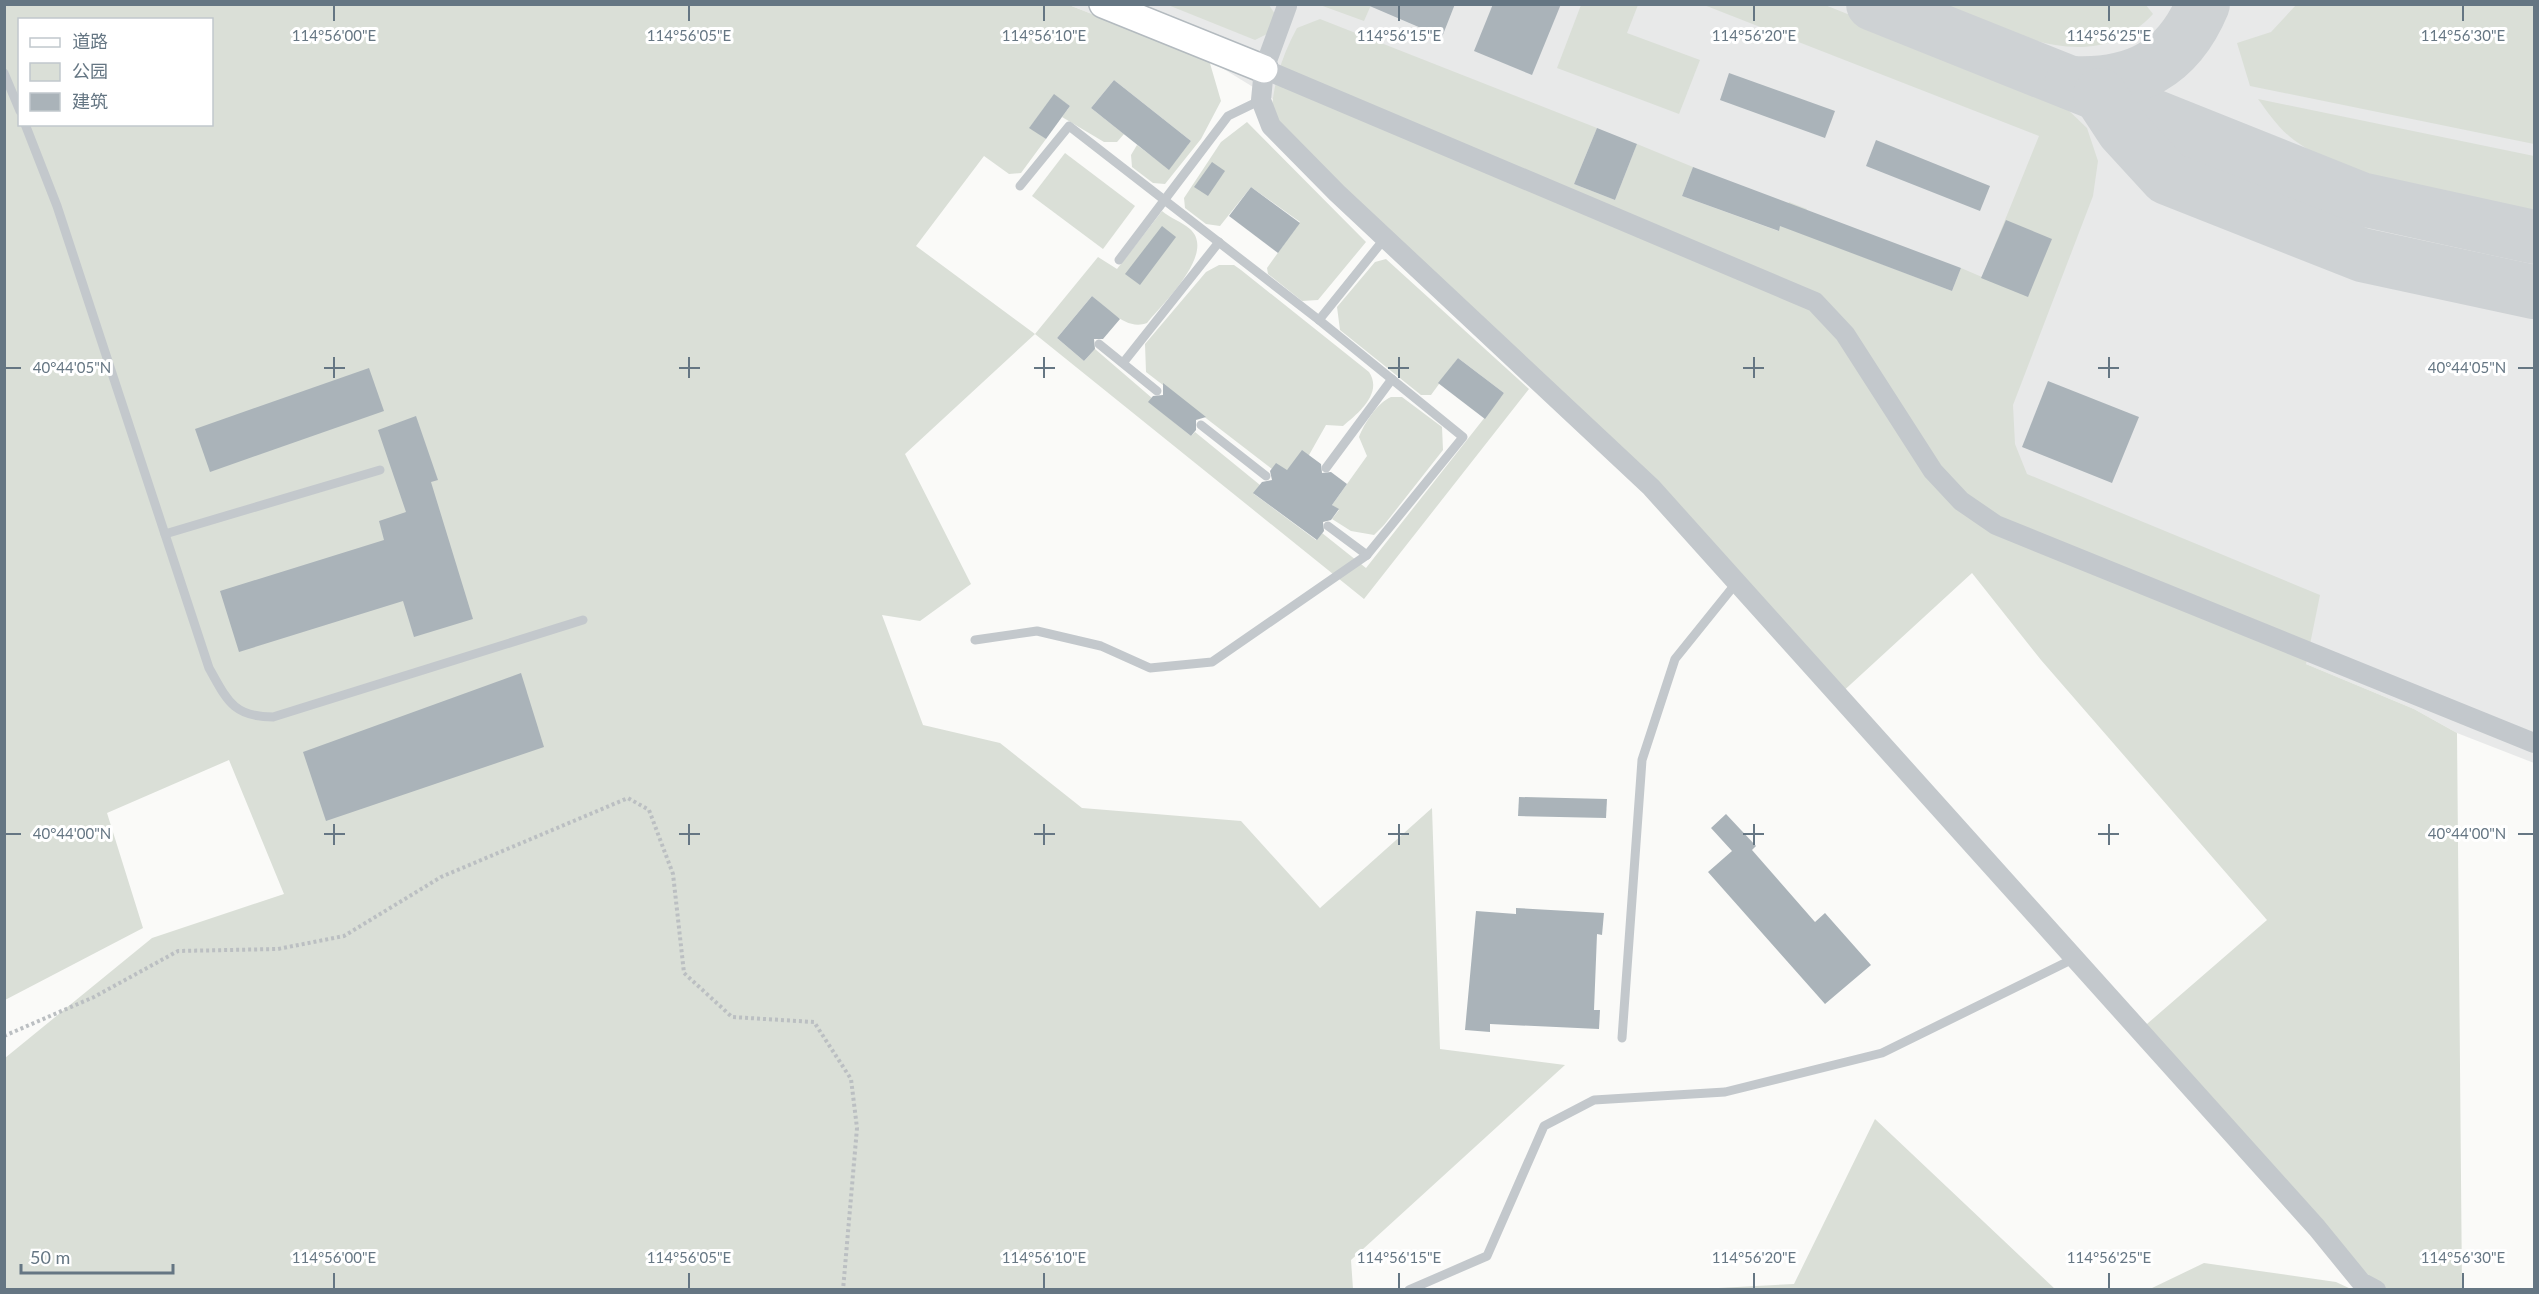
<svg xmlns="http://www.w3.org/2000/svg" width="2539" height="1294" viewBox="0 0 2539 1294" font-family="Lato,'Noto Sans SC',sans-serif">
	<rect width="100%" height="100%" fill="#fafaf8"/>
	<polygon fill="#e8e9e9" points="1069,5 2534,5 2534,763 2457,733 2414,709 2306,664 1271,98 1209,60"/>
	<g fill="#dadfd7" fill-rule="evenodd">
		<path d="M5,5H1069L1209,60L1221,101L1201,139L1165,184L1153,183L1132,167L1131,155L1137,145L1169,169L1191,141L1114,80L1091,108L1124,134L1117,142H1104L1062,117L1070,106L1054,95L1030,127L1046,139L1021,173L1009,174L984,156L916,246L1035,334L1098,257L1117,269L1162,211C1170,218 1182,222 1190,229C1217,253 1162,304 1147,323C1126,331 1107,308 1092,296L1057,338L1084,361L1095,349L1152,398L1149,402L1191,436L1195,432L1260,485L1254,494L1316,540L1322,533L1366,568L1504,393L1458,358L1431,395H1421L1340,330L1337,307L1375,262L1386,259L1529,389L1364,599L1035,334L905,454L971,584L920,621L882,615L923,725L1000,743L1082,808L1241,821L1320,908L1432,808L1440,1049L1565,1065L1351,1260L1353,1289H5V1058L152,938L284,894L229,760L107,813L143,928L5,1000ZM20,20H212V124H20Z"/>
		<polygon points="1168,5 1269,5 1275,14 1267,34 1255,40"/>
		<polygon points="1320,5 1371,5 1364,21"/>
		<polygon points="1581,5 1638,5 1627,33 1700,60 1679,114 1557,68"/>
		<path d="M1704,5H1825L2030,87L2066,108L2087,128L2098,161L2093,196L2013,405L2015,444L2027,474L2320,595L2306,664L2414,709L2457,733L2462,1289H2376L2140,1030L2267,920L2041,660L1972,573L1839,695L1651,487L1271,126C1271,91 1280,59 1297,28L1320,19L1597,128L1574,184L1615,200L1637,144L1693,167L1682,196L1778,231L1789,202L1807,209L1798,232L1952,291L1961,268L1982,277L2039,136Z"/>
		<path d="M2146,5L2153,14C2092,80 2008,31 1941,5Z"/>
		<polygon points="2296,5 2534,5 2534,144 2250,86 2237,43 2271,32"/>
		<path d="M2258,99L2534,156V212C2461,196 2354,185 2294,140C2279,129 2269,114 2258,99Z"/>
		<polygon points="1247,122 1366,242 1318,300 1302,301 1268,274 1267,268 1300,222 1251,187 1220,226 1206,224 1185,208 1184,198 1221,142"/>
		<polygon points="1065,153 1135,206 1103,249 1032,196"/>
		<path d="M1219,265H1234L1241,270L1369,372C1383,393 1359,413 1343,426L1326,425L1309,455L1287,470L1272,469L1146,372L1145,344L1206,272Z"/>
		<path d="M1391,397H1402L1442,427L1443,450L1384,525L1374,535L1351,531L1332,519L1339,510L1332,505L1367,456L1359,437C1364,424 1377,403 1391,397Z"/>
		<polygon points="1875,1119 2055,1289 1699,1289 1794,1284"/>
		<polygon points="2204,1263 2336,1282 2351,1289 2150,1289"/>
	</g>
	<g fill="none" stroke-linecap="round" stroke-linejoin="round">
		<g stroke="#ced2d4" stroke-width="54">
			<polyline points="1873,4 2361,199 2534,237"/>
			<path d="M2072,83C2135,86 2178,64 2203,4"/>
			<polyline points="2100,95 2123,130 2167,178 2362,255 2534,292"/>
		</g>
	</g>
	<g fill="#aab3b9">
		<polygon points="1365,4 1455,4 1442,37"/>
		<polygon points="1493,4 1561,4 1532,75 1474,51"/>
		<polygon points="1729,73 1835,111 1825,138 1720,100"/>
		<polygon points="1114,80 1191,141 1169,170 1091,108"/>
		<polygon points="1054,94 1070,106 1046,139 1029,128"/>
		<polygon points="1597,128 1637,144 1615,200 1574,184"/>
		<polygon points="1876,140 1990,186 1980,211 1866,166"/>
		<polygon points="1212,162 1225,171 1208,196 1194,187"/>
		<polygon points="1693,167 1961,268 1952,291 1780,226 1779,231 1682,196"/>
		<polygon points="1251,187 1300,223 1278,253 1229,216"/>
		<polygon points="2006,220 2052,239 2028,297 1981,278"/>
		<polygon points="1162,226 1176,237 1140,285 1125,274"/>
		<polygon points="1092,296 1120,319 1103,339 1094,339 1095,349 1084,361 1057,338"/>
		<polygon points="1458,358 1504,393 1485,419 1438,383"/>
		<polygon points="369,368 384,411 210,472 195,429"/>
		<polygon points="2048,381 2139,417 2112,483 2022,447"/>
		<polygon points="1163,383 1206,417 1196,420 1196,430 1191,436 1148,402 1153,396 1163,395"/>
		<polygon points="416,416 438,480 431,482 473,619 414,637 403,601 239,652 220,591 384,540 379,521 406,512 378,430"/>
		<polygon points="1302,450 1321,464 1322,473 1331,472 1347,484 1332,505 1339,509 1331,520 1323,522 1324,531 1317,540 1253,493 1262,482 1272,480 1270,471 1276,463 1287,470"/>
		<polygon points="521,673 544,747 326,821 303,752"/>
		<polygon points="1519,797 1607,799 1606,818 1518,816"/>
		<polygon points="1726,814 1756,846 1752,850 1815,922 1825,913 1871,965 1825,1004 1708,872 1732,851 1711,828"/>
		<polygon points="1516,908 1604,913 1602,935 1597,934 1594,1010 1600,1010 1599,1029 1490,1024 1490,1032 1465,1030 1476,911 1516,914"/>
	</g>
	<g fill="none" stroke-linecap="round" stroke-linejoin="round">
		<defs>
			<polyline id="secondary" points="1103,4 1264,69"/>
		</defs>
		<use href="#secondary" stroke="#b3babf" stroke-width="30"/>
		<polyline stroke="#bbbfc2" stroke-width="4" stroke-dasharray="3 3" stroke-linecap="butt" points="4,1036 94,997 178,951 278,949 344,936 441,877 628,798 649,810 673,874 684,973 732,1017 814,1022 851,1079 857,1128 843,1290"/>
		<g stroke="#c3c8cc" stroke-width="9">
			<polyline points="4,73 20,111"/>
			<path d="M25,124L57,206L209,668C227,700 233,717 273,717L583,620"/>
			<polyline points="1020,186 1069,126 1319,320 1463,437 1367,555 1328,526"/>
			<polyline points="1119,260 1228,116 1261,100"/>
			<polyline points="1319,320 1385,238"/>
			<polyline points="1099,344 1157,391"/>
			<polyline points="1123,363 1219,242"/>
			<polyline points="1201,425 1266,476"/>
			<polyline points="1326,468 1392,379"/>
			<polyline points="165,534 380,470"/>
			<polyline points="975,640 1037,631 1101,646 1150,668 1212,662 1367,555"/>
			<polyline points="1622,1038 1642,760 1675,659 1737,582"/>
			<polyline points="1409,1290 1487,1256 1544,1126 1594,1100 1725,1092 1882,1053 2075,958"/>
		</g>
		<g stroke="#c3c8cc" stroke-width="20">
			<polyline points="1287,6 1264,69 1261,100 1271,126 1337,193 1651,487 2317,1228 2361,1282 2376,1290"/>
			<polyline points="1264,69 1815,302 1845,334 1933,471 1961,501 1996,525 2534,743"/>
		</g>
		<use href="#secondary" stroke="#fff" stroke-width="27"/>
	</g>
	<path fill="none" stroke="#657683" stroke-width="2" d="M334,6V21M689,6V21M1044,6V21M1399,6V21M1754,6V21M2109,6V21M2463,6V21M334,357V378M689,357V378M1044,357V378M1399,357V378M1754,357V378M2109,357V378M6,368H21M324,368H345M679,368H700M1034,368H1055M1388,368H1409M1743,368H1764M2098,368H2119M2518,368H2533M334,824V845M689,824V845M1044,824V845M1399,824V845M1754,824V845M2109,824V845M6,834H21M324,834H345M679,834H700M1034,834H1055M1388,834H1409M1743,834H1764M2098,834H2119M2518,834H2533M334,1273V1288M689,1273V1288M1044,1273V1288M1399,1273V1288M1754,1273V1288M2109,1273V1288M2463,1273V1288"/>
	<g font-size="15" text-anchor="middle" fill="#657683" stroke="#fff" stroke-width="6" stroke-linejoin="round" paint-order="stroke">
		<text x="334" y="41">114°56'00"E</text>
		<text x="689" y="41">114°56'05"E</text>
		<text x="1044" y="41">114°56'10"E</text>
		<text x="1399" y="41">114°56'15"E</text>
		<text x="1754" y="41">114°56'20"E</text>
		<text x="2109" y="41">114°56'25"E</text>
		<text x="2463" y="41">114°56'30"E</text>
		<text x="72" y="373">40°44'05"N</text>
		<text x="2467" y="373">40°44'05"N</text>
		<text x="72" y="839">40°44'00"N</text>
		<text x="2467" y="839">40°44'00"N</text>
		<text x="334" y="1263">114°56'00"E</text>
		<text x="689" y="1263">114°56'05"E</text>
		<text x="1044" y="1263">114°56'10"E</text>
		<text x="1399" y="1263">114°56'15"E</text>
		<text x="1754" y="1263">114°56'20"E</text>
		<text x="2109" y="1263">114°56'25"E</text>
		<text x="2463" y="1263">114°56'30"E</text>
	</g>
	<rect width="2539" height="1294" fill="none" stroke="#657683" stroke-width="12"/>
	<rect x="18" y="18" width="195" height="108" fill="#ffffff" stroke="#c1c8cd" stroke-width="1.5"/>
	<rect x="30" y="38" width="30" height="9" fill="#ffffff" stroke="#c1c8cd" stroke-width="1.5"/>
	<text x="72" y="48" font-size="18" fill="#657683">道路</text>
	<rect x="30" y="63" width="30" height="18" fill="#dadfd7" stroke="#c1c8cd" stroke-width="1.5"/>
	<text x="72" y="78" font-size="18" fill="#657683">公园</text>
	<rect x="30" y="93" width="30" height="18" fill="#aab3b9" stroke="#c1c8cd" stroke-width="1.5"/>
	<text x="72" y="108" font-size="18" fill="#657683">建筑</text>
	<path d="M21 1264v9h152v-9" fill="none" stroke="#657683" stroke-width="3"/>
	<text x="30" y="1264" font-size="18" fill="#657683" stroke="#ffffff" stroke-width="4.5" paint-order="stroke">50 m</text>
</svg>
